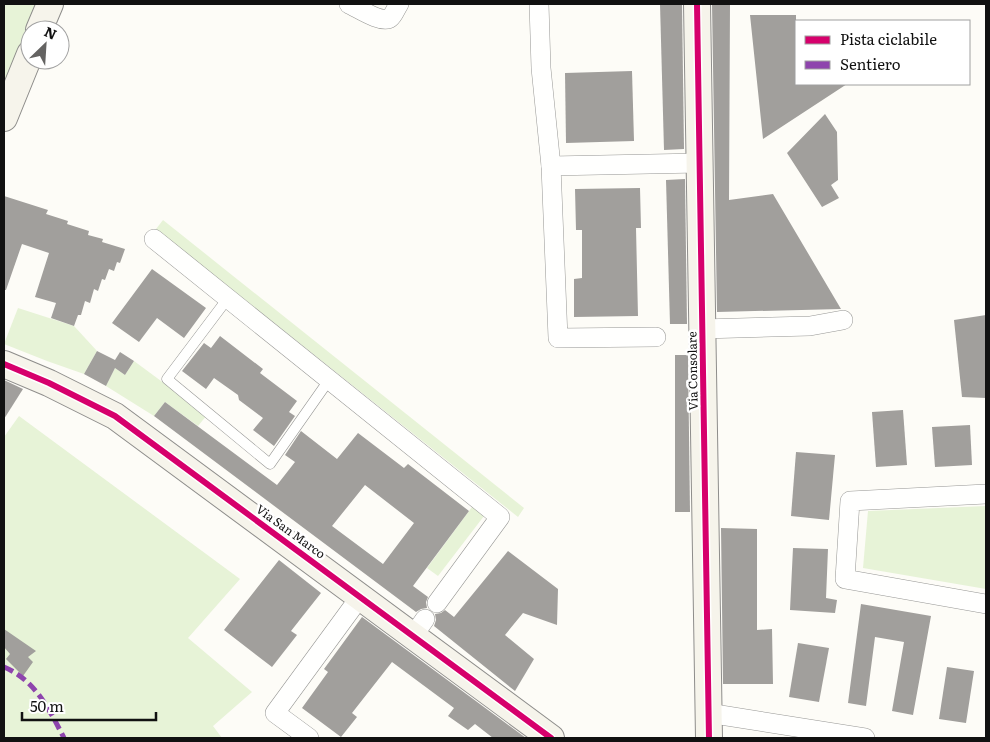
<svg xmlns="http://www.w3.org/2000/svg" width="990" height="742" viewBox="0 0 990 742" font-family="Literata,serif">
	<rect width="100%" height="100%" fill="#fdfcf7"/>
	<g fill="#e7f3d7">
		<polygon points="4,4 37,4 8,82 4,90"/>
		<polygon points="163,220 524,508 518,517 156,229"/>
		<polygon points="18,308 74,326 97,351 84,374 47,361 4,344"/>
		<polygon points="134,361 207,415 198,426 165,402 154,416 106,386 115,368 125,375"/>
		<polygon points="19,416 240,579 188,638 252,692 213,726 222,738 4,738 4,437"/>
		<polygon points="986,506 986,589 863,568 868,511"/>
		<polygon points="472,507 484,516 438,576 427,568"/>
	</g>
	<g fill="#a19f9c" fill-rule="evenodd">
		<polygon points="660,4 682,4 684,149 664,150"/>
		<polygon points="712,4 730,4 729,200 773,194 841,309 717,312"/>
		<polygon points="750,15 796,15 796,84 847,84 763,139"/>
		<polygon points="632,71 634,141 566,143 565,73"/>
		<polygon points="825,114 837,132 838,180 831,185 839,198 822,207 787,153"/>
		<polygon points="685,179 687,324 670,324 666,180"/>
		<polygon points="640,188 641,228 636,228 638,316 574,317 574,279 582,278 582,230 576,230 575,189"/>
		<polygon points="4,196 48,210 46,214 68,221 67,224 89,231 88,235 103,239 102,242 125,249 120,263 117,262 114,271 109,269 105,280 102,279 98,291 94,289 90,303 85,301 81,315 78,315 74,326 51,318 56,303 35,297 49,253 22,244 6,290 4,290"/>
		<polygon points="152,269 206,308 184,338 157,318 139,342 112,323"/>
		<polygon points="986,315 986,398 962,397 954,320"/>
		<polygon points="220,336 263,369 260,373 297,401 289,412 295,416 274,446 253,430 263,418 239,400 238,395 214,378 206,389 182,371 204,343 211,348"/>
		<polygon points="97,351 115,360 120,352 134,361 125,375 115,368 106,386 84,374"/>
		<polygon points="675,355 688,355 690,512 675,512"/>
		<polygon points="4,380 23,389 4,419"/>
		<path d="M165,402L277,485L295,462L285,455L301,431L337,459L358,433L404,468L408,464L469,511L413,586L428,597L426,602L427,608L421,609L416,612L154,416ZM365,485L414,523L383,564L332,526Z"/>
		<polygon points="903,410 907,465 876,467 872,412"/>
		<polygon points="970,425 972,465 935,467 932,427"/>
		<polygon points="796,452 835,455 829,520 791,516"/>
		<polygon points="721,528 757,529 757,630 772,629 773,684 723,684"/>
		<polygon points="793,548 828,549 826,598 837,600 835,613 790,610"/>
		<polygon points="508,551 558,589 557,625 523,613 505,635 534,659 515,691 434,626 436,620 435,614 441,613 445,610 454,617"/>
		<polygon points="279,560 321,593 291,631 297,635 272,667 224,630"/>
		<polygon points="861,604 931,616 913,715 892,711 904,642 875,637 866,706 848,703"/>
		<polygon points="362,617 526,738 493,738 475,724 468,730 448,716 454,708 392,662 352,713 357,717 341,737 302,708 328,672 324,669"/>
		<polygon points="4,629 36,651 28,657 33,662 23,676 6,659 10,654 4,647"/>
		<polygon points="798,643 829,648 819,702 789,697"/>
		<polygon points="947,667 974,671 966,723 939,719"/>
	</g>
	<g fill="none" stroke-linecap="round" stroke-linejoin="round">
		<defs>
			<polyline id="lane" points="228,298 167,379 270,464 329,380"/>
			<g id="street">
				<path d="M349,4C358,8 382,24 390,18C394,15 396,8 399,4"/>
				<polyline points="539,4 541,68 551,166 558,338 656,337"/>
				<polyline points="551,166 699,163"/>
				<polyline points="154,239 500,517 437,603"/>
				<polyline points="702,329 810,326 843,320"/>
				<polyline points="986,494 850,501 845,579 986,604"/>
				<polyline points="413,636 425,619"/>
				<polyline points="708,713 865,738"/>
				<polyline points="309,738 275,713 360,597"/>
			</g>
			<g id="secondary">
				<polyline points="697,4 709,738"/>
				<polyline points="39,30 50,4"/>
				<polyline points="4,118 30,54"/>
				<polyline points="4,364 49,383 115,416 551,738"/>
			</g>
		</defs>
		<use href="#lane" stroke="#979795" stroke-width="11"/>
		<use href="#street" stroke="#979795" stroke-width="20"/>
		<use href="#secondary" stroke="#8e8d8b" stroke-width="28"/>
		<use href="#lane" stroke="#fffffe" stroke-width="10"/>
		<use href="#street" stroke="#fffffe" stroke-width="19"/>
		<use href="#secondary" stroke="#f6f4eb" stroke-width="26"/>
		<path stroke="#8e44ad" stroke-width="5" stroke-dasharray="10 5" stroke-linecap="butt" d="M4,667C35,680 49,709 64,738"/>
		<defs>
			<g id="cycleway">
				<polyline points="697,4 709,738"/>
				<polyline points="4,364 49,383 115,416 551,738"/>
			</g>
		</defs>
		<use href="#cycleway" stroke="#fff" stroke-width="9"/>
		<use href="#cycleway" stroke="#d6006c" stroke-width="6"/>
	</g>
	<g text-anchor="middle" dominant-baseline="central" stroke-width="5" stroke-linejoin="round" paint-order="stroke">
		<g font-size="12" fill="#111" stroke="#fff">
			<text transform="translate(692 371) rotate(-91)">Via Consolare</text>
			<text transform="translate(291 531) rotate(36)">Via San Marco</text>
		</g>
	</g>
	<rect width="990" height="742" fill="none" stroke="#111111" stroke-width="10"/>
	<rect x="795" y="20" width="175" height="65" fill="#ffffff" stroke="#a0a0a0"/>
	<rect x="805" y="36" width="25" height="8" fill="#d6006c" stroke="#a0a0a0"/>
	<text x="840" y="45" font-size="15" fill="#111111">Pista ciclabile</text>
	<rect x="805" y="61" width="25" height="8" fill="#8e44ad" stroke="#a0a0a0"/>
	<text x="840" y="70" font-size="15" fill="#111111">Sentiero</text>
	<g transform="translate(45 45) rotate(25)"><circle r="24" fill="#ffffff" stroke="#a0a0a0"/>
	<path d="M0-4L9 19L0 12L-9 19Z" fill="#646362"/>
	<text y="-8" font-size="14" font-weight="bold" text-anchor="middle" fill="#111111">N</text>
	</g>
	<path d="M22 712v8h134v-8" fill="none" stroke="#111111" stroke-width="2.5"/>
	<text x="30" y="712" font-size="15" fill="#111111" stroke="#ffffff" stroke-width="4" paint-order="stroke">50 m</text>
</svg>
